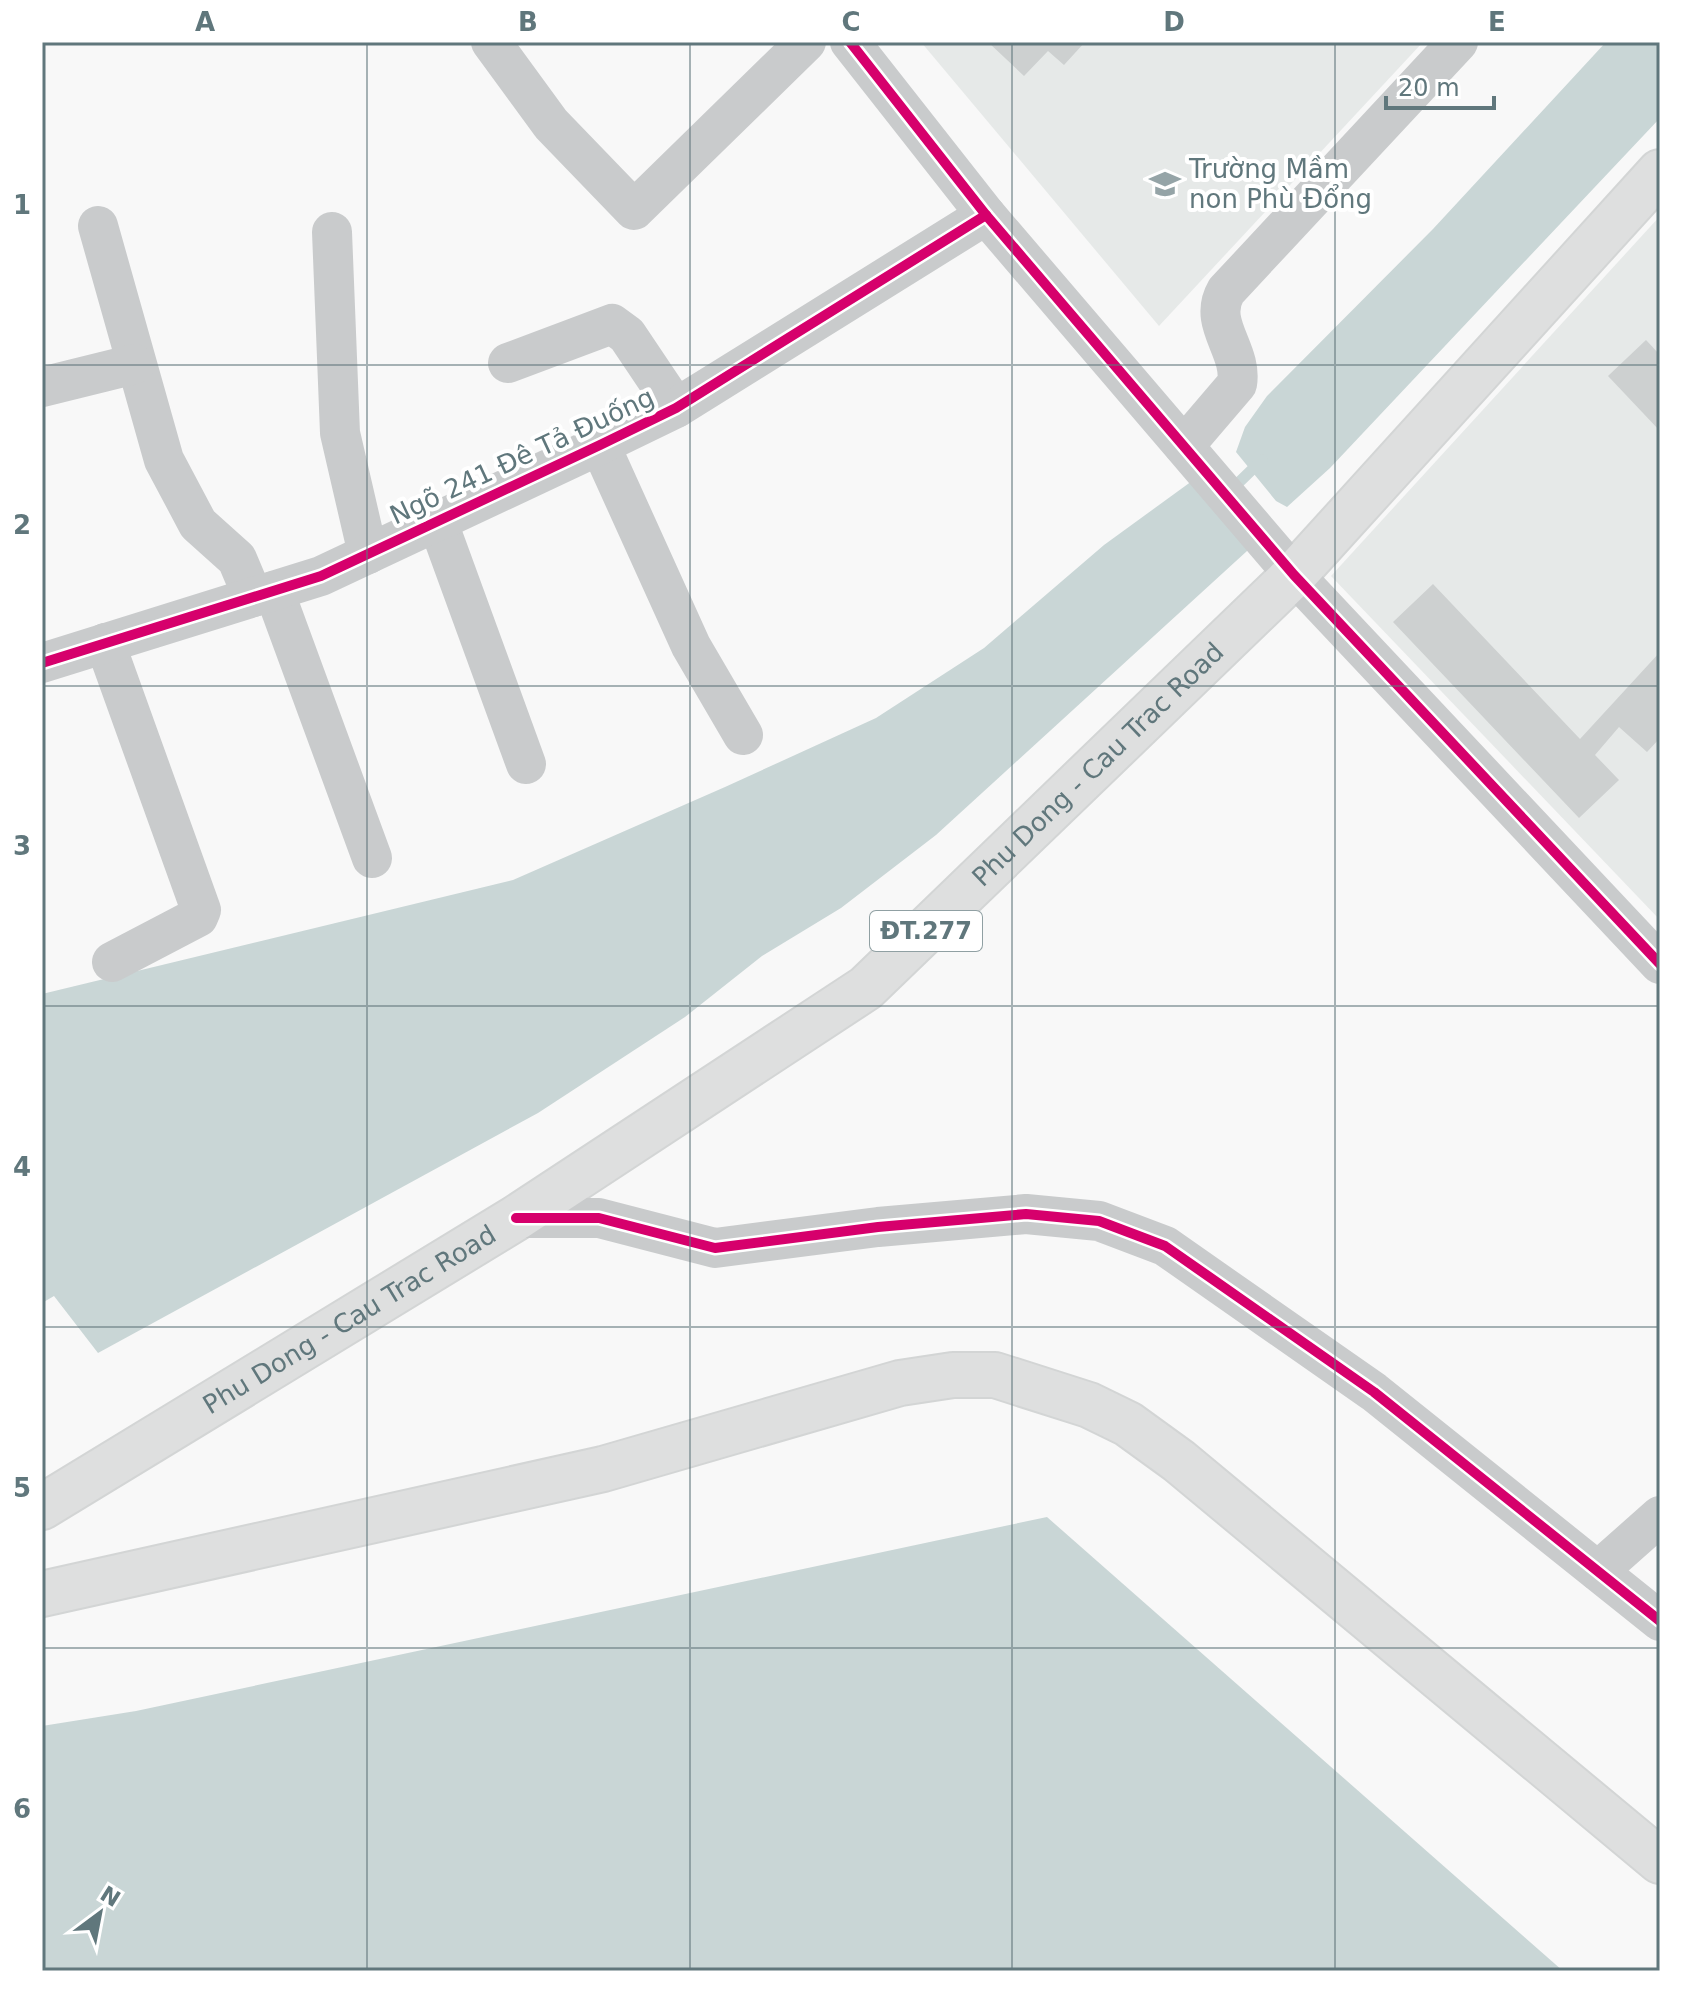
<svg xmlns="http://www.w3.org/2000/svg" width="1702" height="2013" viewBox="0 0 1702 2013" font-family="'DejaVu Sans',sans-serif">
	<rect width="100%" height="100%" fill="#f8f8f8"/>
	<g fill="#e6e9e8">
		<polygon points="921,42 1423,42 1159,326"/>
		<polygon points="1660,216 1660,920 1331,576"/>
	</g>
	<g fill="#c9d6d6">
		<polygon points="1606,42 1660,42 1660,118 1330,468 1287,507 1276,501 1236,452 1245,427 1267,396 1433,229"/>
		<polygon points="1192,481 1270,530 936,835 841,908 762,956 685,1017 538,1113 98,1353 54,1296 42,1303 42,994 513,880 725,787 876,718 984,648 1104,545"/>
		<polygon points="1047,1517 1563,1971 42,1971 42,1726 136,1711"/>
	</g>
	<g fill="none" stroke-linecap="round" stroke-linejoin="round">
		<polyline stroke="#c9d6d6" stroke-width="11" points="1231,490 1262,460"/>
	</g>
	<g fill="#cdd0d0">
		<polygon points="988,42 1085,42 1064,65 1048,51 1024,76"/>
		<polygon points="1646,340 1660,355 1660,431 1608,376"/>
		<polygon points="1433,584 1580,739 1660,652 1660,738 1647,752 1619,727 1595,755 1619,780 1579,818 1393,622"/>
	</g>
	<g fill="none" stroke-linecap="round" stroke-linejoin="round">
		<defs>
			<g id="primary">
				<path id="s1" d="M42,1507L516,1218L866,988L1294,575L1660,172"/>
				<polyline points="42,1594 603,1469 900,1383 953,1375 995,1375 1089,1405 1128,1424 1179,1461 1660,1861"/>
			</g>
		</defs>
		<use href="#primary" stroke="#d3d5d5" stroke-width="48"/>
		<g stroke="#c9cbcc" stroke-width="40">
			<polyline points="491,42 551,124 634,210 806,42"/>
			<polyline points="850,42 986,215 1294,575 1660,964"/>
			<polyline points="98,226 164,460 198,524 237,559 253,597"/>
			<polyline points="332,232 340,433 368,554"/>
			<polyline points="508,363 612,324 627,335 676,408"/>
			<polyline points="42,387 135,364"/>
			<polyline points="600,445 691,646 743,735"/>
			<path d="M1184,446L1237,384C1243,350 1207,324 1226,291L1458,42"/>
			<polyline points="437,520 526,764"/>
			<polyline points="274,591 372,858"/>
			<polyline points="105,643 201,910 198,917 112,962"/>
			<polyline points="42,663 321,576 600,445 676,408 986,215"/>
			<polyline points="516,1218 599,1218 715,1248 878,1227 1026,1214 1099,1221 1165,1246 1374,1392 1660,1621"/>
			<polyline points="1598,1571 1660,1516"/>
		</g>
		<use href="#primary" stroke="#dedfdf" stroke-width="44"/>
		<defs>
			<g id="cycleway">
				<polyline points="850,42 986,215 1294,575 1660,964"/>
				<polyline points="42,663 321,576 600,445 676,408 986,215"/>
				<polyline points="516,1218 599,1218 715,1248 878,1227 1026,1214 1099,1221 1165,1246 1374,1392 1660,1621"/>
			</g>
		</defs>
		<use href="#cycleway" stroke="#fff" stroke-width="15"/>
		<use href="#cycleway" stroke="#d6006c" stroke-width="10"/>
	</g>
	<path fill="none" stroke="#60777c" stroke-width="2" stroke-opacity="0.55" d="M367,42V1971M690,42V1971M1012,42V1971M1335,42V1971M42,365H1660M42,686H1660M42,1006H1660M42,1327H1660M42,1648H1660"/>
	<defs>
		<symbol id="school-bare" viewBox="-9 -9 18 18"><path d="M0-5L7-2L0 1L-7-2ZM-4 1L0 2.5L4 1V4Q0 6-4 4Z" fill="#95a4a7" stroke="#fff" stroke-width="2.5" paint-order="stroke"/></symbol>
	</defs>
	<g fill-rule="evenodd">
		<use href="#school-bare" x="1143" y="162" width="44" height="44"/>
	</g>
	<g text-anchor="middle" dominant-baseline="central" stroke-width="8" stroke-linejoin="round" paint-order="stroke">
		<rect fill="#fff" stroke="#90a0a3" stroke-width="2" x="870" y="911" width="112" height="40" rx="6"/>
		<g font-size="24" font-weight="bold" fill="#60777c">
			<text x="926" y="931">ĐT.277</text>
		</g>
		<g font-size="26" fill="#60777c" stroke="#fff" text-anchor="start">
			<text x="1189" y="169">Trường Mầm<tspan x="1189" dy="30">non Phù Đổng</tspan></text>
		</g>
		<g font-size="26" fill="#60777c" stroke="#fff">
			<text transform="translate(522 456) rotate(-25)">Ngõ 241 Đê Tả Đuống</text>
			<text stroke="none"><textPath href="#s1" startOffset="1296">Phu Dong - Cau Trac Road</textPath></text>
			<text stroke="none"><textPath href="#s1" startOffset="360">Phu Dong - Cau Trac Road</textPath></text>
		</g>
	</g>
	<rect width="1702" height="2013" fill="none" stroke="#ffffff" stroke-width="88"/>
	<g transform="translate(100 1913) rotate(32)" stroke="#ffffff" stroke-width="6" paint-order="stroke">
	<path d="M0-6L14 30L0 20L-14 30Z" fill="#60777c"/>
	<text y="-12" font-size="22" font-weight="bold" text-anchor="middle" fill="#60777c">N</text>
	</g>
	<path d="M1386 96v12h108v-12" fill="none" stroke="#60777c" stroke-width="4"/>
	<text x="1398" y="96" font-size="24" fill="#60777c" stroke="#ffffff" stroke-width="6" paint-order="stroke">20 m</text>
	<rect x="44" y="44" width="1614" height="1925" fill="none" stroke="#60777c" stroke-width="3"/>
	<g font-size="26" text-anchor="middle" font-weight="bold" fill="#60777c">
		<text x="205" y="31">A</text>
		<text x="528" y="31">B</text>
		<text x="851" y="31">C</text>
		<text x="1174" y="31">D</text>
		<text x="1497" y="31">E</text>
		<text x="22" y="214">1</text>
		<text x="22" y="534">2</text>
		<text x="22" y="855">3</text>
		<text x="22" y="1176">4</text>
		<text x="22" y="1497">5</text>
		<text x="22" y="1818">6</text>
	</g>
</svg>
